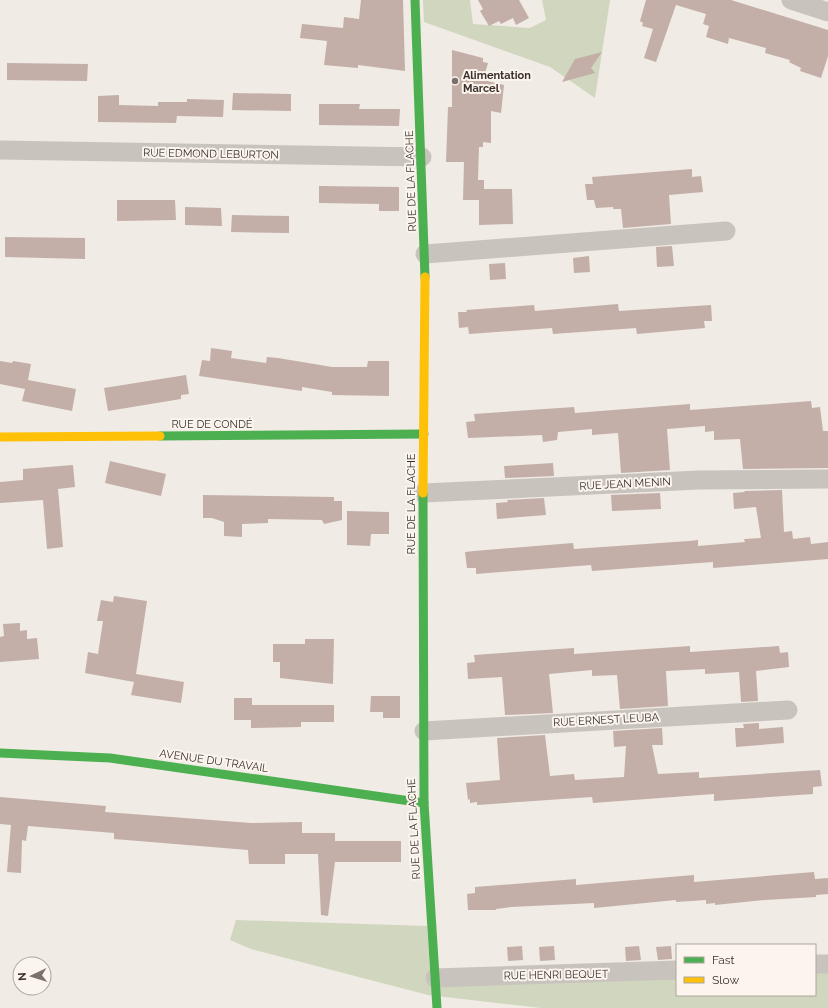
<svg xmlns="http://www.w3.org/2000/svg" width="828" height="1008" viewBox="0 0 828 1008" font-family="Raleway,sans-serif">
	<rect width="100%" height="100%" fill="#f0ebe5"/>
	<g fill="#d1d6bf">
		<polygon points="423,0 470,0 473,24 530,28 546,20 542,0 610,0 595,98 550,67 424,22"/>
		<polygon points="236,920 427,926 431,984 677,974 677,995 815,995 815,968 828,968 828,1008 541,1008 428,995 251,949 230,940"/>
	</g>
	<g fill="#c3afa7">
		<polygon points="361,0 403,0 405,71 358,65 358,68 324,65 327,41 300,38 302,24 343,28 344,17 359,19"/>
		<polygon points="478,0 519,0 529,18 516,25 513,18 501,24 499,21 489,26 480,11 483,9"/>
		<polygon points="646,0 731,0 828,30 828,56 821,78 800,71 801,68 789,62 790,60 765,53 766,48 729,38 728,44 706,37 709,26 703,24 706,14 676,5 656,62 644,58 653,29 642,26 643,23 640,21"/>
		<polygon points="452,50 483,58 483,62 488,63 483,80 504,85 501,113 491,111 491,143 483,142 483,147 479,147 478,180 484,180 484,189 512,189 513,224 479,225 479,200 463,200 464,162 446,162 448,107 452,107"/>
		<polygon points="602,52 591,68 595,73 562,82 575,59"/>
		<polygon points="7,63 88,64 87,81 7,80"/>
		<polygon points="233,93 291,94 291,111 232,110"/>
		<polygon points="119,95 119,105 158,106 158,102 187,102 187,99 224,100 223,117 177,116 176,123 98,122 98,96"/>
		<polygon points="319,104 360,104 359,109 400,109 399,126 319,125"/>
		<polygon points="692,169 692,177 701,176 703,192 669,195 671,224 623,228 621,209 613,209 613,207 596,208 594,200 587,200 585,184 593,184 592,177"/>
		<polygon points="319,186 399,187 399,211 379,211 379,204 319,203"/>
		<polygon points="117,200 175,200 176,220 117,221"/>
		<polygon points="185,207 221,208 222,226 185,225"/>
		<polygon points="232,215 289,216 289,233 231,232"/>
		<polygon points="5,237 85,238 85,259 5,257"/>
		<polygon points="672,246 674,266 657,267 656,247"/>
		<polygon points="589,256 590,272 574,273 573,258"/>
		<polygon points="505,263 506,279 490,280 489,264"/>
		<polygon points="618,304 619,311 711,305 712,321 704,321 705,328 637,334 636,328 553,334 552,328 469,334 468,327 459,328 458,312 467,312 466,310 534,305 535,311"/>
		<polygon points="211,348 232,351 231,358 266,363 267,357 278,358 332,367 367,367 368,361 389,361 389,396 332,395 332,392 302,387 302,391 199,376 202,360 210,361"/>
		<polygon points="0,361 12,363 13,361 31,364 28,380 76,389 72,411 22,401 25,389 0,384"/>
		<polygon points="186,375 189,394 181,395 181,399 108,411 104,388"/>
		<polygon points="811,401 812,408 820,407 823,431 828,431 828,468 743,469 740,439 714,440 714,431 705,432 705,426 667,429 670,470 621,473 618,433 592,435 592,429 558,432 557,440 543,442 542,435 468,438 466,422 475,421 474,414 574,407 575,413 690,404 690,410"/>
		<polygon points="110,461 166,474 161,496 105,483"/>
		<polygon points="553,463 554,476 505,478 504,466"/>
		<polygon points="73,465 75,487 58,489 63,547 47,549 43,500 0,503 0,482 23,480 23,469"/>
		<polygon points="782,490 784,532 792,531 793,539 810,537 811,544 828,542 828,559 713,568 713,562 592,571 591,565 476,574 476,568 467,568 465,552 474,551 573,543 574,549 689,541 698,540 698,546 745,542 744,539 761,538 756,507 734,509 733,493 745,492 744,491"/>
		<polygon points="660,493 661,509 612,511 611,495"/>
		<polygon points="203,495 334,497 334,501 342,501 342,520 324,524 322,520 268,519 268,523 242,524 242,537 224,536 224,522 212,518 203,518"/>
		<polygon points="544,498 546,515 497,519 496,503 508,502 507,500"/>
		<polygon points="347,511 389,512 389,534 371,534 370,546 347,545"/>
		<polygon points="114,596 147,601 136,674 184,682 181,703 131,695 134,682 85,673 88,652 98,654 103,621 97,621 101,600 113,602"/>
		<polygon points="20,623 20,631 27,630 27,639 37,638 39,659 0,662 0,637 4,636 3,624"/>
		<polygon points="305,639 334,639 333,684 280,678 280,662 273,662 273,644 305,644"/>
		<polygon points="690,646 690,652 779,646 780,653 788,652 789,667 756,671 758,701 741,702 739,672 705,674 705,669 666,671 668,706 620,709 617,675 592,676 592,670 549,674 553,713 505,715 502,677 468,679 467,663 475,662 474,655 574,648 574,654"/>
		<polygon points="371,696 400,696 400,718 383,718 383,712 370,712"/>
		<polygon points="234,698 252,698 252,705 334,705 334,722 301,722 301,727 251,728 251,720 234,720"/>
		<polygon points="759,723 759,729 783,727 784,743 736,747 735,728 744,728 743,724"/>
		<polygon points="662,728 663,745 652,745 658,774 699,772 699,778 820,770 822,786 813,787 813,794 714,801 714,794 593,803 592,797 477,805 477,802 470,803 470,799 468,800 466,783 500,780 497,738 545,735 550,776 574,774 575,780 624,777 626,746 614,747 613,731"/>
		<polygon points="0,797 106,806 105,812 251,823 302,822 302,833 335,833 335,841 401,841 401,862 335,862 328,916 321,915 318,854 285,854 285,864 249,864 248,850 114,839 114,833 28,826 26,841 22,840 21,873 7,872 11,825 0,824"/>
		<polygon points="814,872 815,879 828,878 828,894 816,895 816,897 765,900 715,905 715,903 706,904 706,900 676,902 676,900 594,908 594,903 511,907 496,909 496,910 468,910 467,894 475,893 475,887 576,879 576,885 694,875 694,882"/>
		<polygon points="522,946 523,960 508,961 507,947"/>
		<polygon points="554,946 555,960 540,961 539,947"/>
		<polygon points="639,946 641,960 626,961 625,947"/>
		<polygon points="671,946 672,959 658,960 656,947"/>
	</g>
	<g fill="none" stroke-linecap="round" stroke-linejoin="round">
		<g stroke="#c9c3be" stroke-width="19">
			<polyline points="791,0 828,12"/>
			<polyline points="0,150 422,157"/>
			<polyline points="425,254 726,231"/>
			<polyline points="423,493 699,480 828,479"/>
			<polyline points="424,731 788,710"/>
			<polyline points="815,964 828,964"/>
			<polyline points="435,978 677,970"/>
		</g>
		<g stroke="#4caf50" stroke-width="9">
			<polyline points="415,0 425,277"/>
			<polyline points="160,436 424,434"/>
			<polyline points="423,493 424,803 437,1008"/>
			<polyline points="0,753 110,758 424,803"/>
		</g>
		<g stroke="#ffc107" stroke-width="9">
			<polyline points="0,437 160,436"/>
			<polyline points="423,493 425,277"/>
		</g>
	</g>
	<circle fill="#7a716c" stroke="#fbf5ee" stroke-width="1.5" cx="455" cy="81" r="4"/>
	<g text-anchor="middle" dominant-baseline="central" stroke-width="4" stroke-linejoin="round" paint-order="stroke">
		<g font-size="11" font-weight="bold" fill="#3b302b" stroke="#fbf5ee" text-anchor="start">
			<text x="463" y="75">Alimentation<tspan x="463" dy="13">Marcel</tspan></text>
		</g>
		<g font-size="11" fill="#3b302b" stroke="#fbf5ee">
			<text transform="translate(211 154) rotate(1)">RUE EDMOND LEBURTON</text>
			<text transform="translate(411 181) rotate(-92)">RUE DE LA FLACHE</text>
			<text x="212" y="424">RUE DE CONDÉ</text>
			<text transform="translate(625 484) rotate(-3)">RUE JEAN MENIN</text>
			<text transform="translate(411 504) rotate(-90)">RUE DE LA FLACHE</text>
			<text transform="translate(606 720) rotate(-3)">RUE ERNEST LEUBA</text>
			<text transform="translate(214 761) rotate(8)">AVENUE DU TRAVAIL</text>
			<text transform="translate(414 829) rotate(-93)">RUE DE LA FLACHE</text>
			<text transform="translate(556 975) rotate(-1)">RUE HENRI BEQUET</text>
		</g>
	</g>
	<rect x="676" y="944" width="140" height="52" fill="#fbf5ee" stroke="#aea6a0"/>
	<rect x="684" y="957" width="20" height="6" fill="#4caf50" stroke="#aea6a0"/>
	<text x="712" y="964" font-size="12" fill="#3b302b">Fast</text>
	<rect x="684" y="977" width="20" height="6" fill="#ffc107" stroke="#aea6a0"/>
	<text x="712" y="984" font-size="12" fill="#3b302b">Slow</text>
	<g transform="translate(32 976) rotate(266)"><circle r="19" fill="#fbf5ee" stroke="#aea6a0"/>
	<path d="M0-3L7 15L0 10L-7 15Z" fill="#7a716c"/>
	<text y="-6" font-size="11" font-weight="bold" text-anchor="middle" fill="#3b302b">N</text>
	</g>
</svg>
